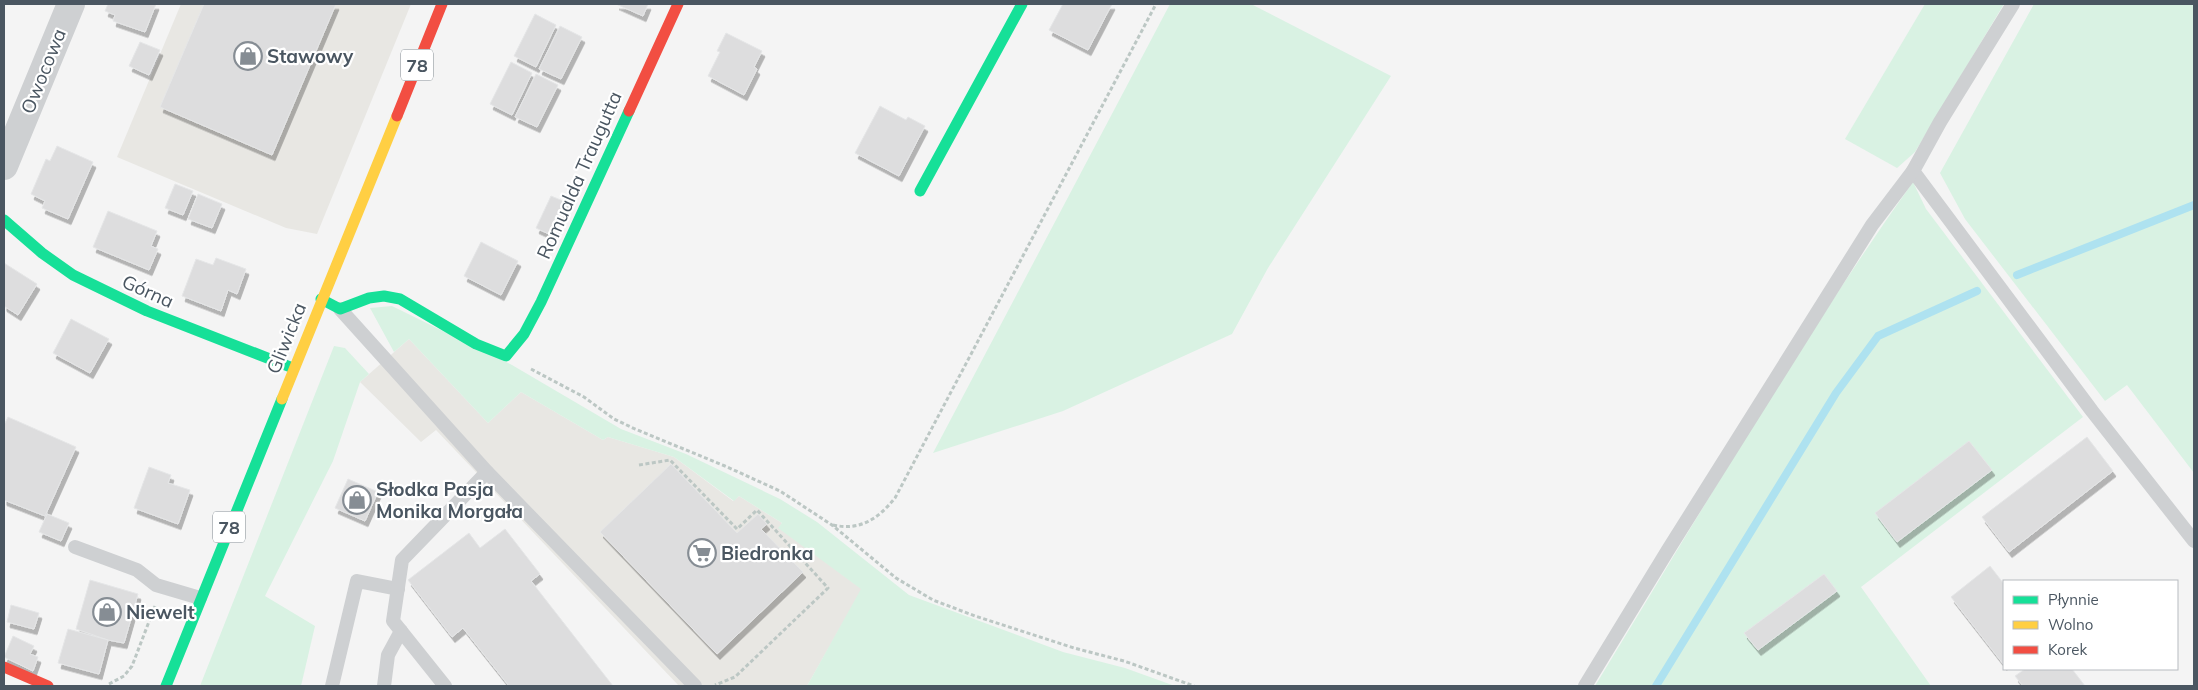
<svg xmlns="http://www.w3.org/2000/svg" width="2198" height="690" viewBox="0 0 2198 690" font-family="Mulish,sans-serif">
	<defs>
		<filter id="shadow"><feDropShadow dx="3" dy="5.5" stdDeviation="0" flood-color="#0004"/></filter>
	</defs>
	<rect width="100%" height="100%" fill="#f4f4f4"/>
	<g fill="#e8e7e3">
		<polygon points="181,4 411,4 317,234 286,228 117,157"/>
		<polygon points="409,339 488,423 521,392 603,440 608,437 674,457 733,501 739,496 782,523 779,528 862,589 807,686 679,686 436,430 421,442 360,382"/>
	</g>
	<g fill="#d9f2e3">
		<polygon points="1170,4 1251,4 1391,76 1268,268 1232,334 1063,411 933,453"/>
		<polygon points="1925,4 2004,4 1915,152 1897,168 1845,139"/>
		<polygon points="2034,4 2194,4 2194,473 2127,385 2105,401 1965,219 1940,173"/>
		<path d="M1913,182L1926,209L2083,417L1861,587L1931,686H1595C1698,517 1798,344 1913,182Z"/>
		<polygon points="392,306 512,365 621,429 686,454 780,499 817,522 909,595 1063,652 1125,668 1175,686 807,686 861,589 778,528 782,523 739,496 734,501 674,457 608,437 603,440 521,392 488,423 409,339 394,352 370,308"/>
		<polygon points="334,346 345,348 369,374 360,382 333,461 265,596 315,626 301,686 200,686"/>
	</g>
	<g fill="none" stroke-linecap="round" stroke-linejoin="round">
		<g stroke="#aee2f0" stroke-width="8">
			<polyline points="2017,275 2194,205"/>
			<polyline points="1656,686 1836,393 1878,336 1977,291"/>
		</g>
	</g>
	<g fill="#ddddde" stroke="#e5e6e7" filter="url(#shadow)">
		<polygon points="108,4 156,4 145,32 113,21 115,15 105,11"/>
		<polygon points="204,4 336,4 272,155 160,107"/>
		<polygon points="616,4 648,4 643,16"/>
		<polygon points="1063,4 1112,4 1088,50 1049,30"/>
		<polygon points="535,14 556,25 536,67 514,56"/>
		<polygon points="560,26 582,37 561,79 539,69"/>
		<polygon points="726,33 762,51 754,67 757,69 744,95 708,76 720,52 717,51"/>
		<polygon points="140,42 160,50 149,75 129,66"/>
		<polygon points="511,62 532,73 512,115 490,104"/>
		<polygon points="536,74 558,85 537,127 515,117"/>
		<polygon points="880,106 906,120 908,117 925,126 899,176 855,153"/>
		<polygon points="57,146 93,162 68,219 42,208 45,201 31,194 46,159 50,161"/>
		<polygon points="175,184 193,191 183,215 165,208"/>
		<polygon points="198,194 222,204 212,228 188,219"/>
		<polygon points="551,196 568,203 553,236 536,228"/>
		<polygon points="108,211 157,231 151,246 158,249 149,270 93,247"/>
		<polygon points="481,242 518,261 501,295 464,276"/>
		<polygon points="216,258 246,269 237,294 228,290 221,311 182,296 196,259 213,265"/>
		<polygon points="4,263 37,284 18,315 4,306"/>
		<polygon points="71,319 109,339 90,373 53,353"/>
		<polygon points="8,417 76,447 45,516 4,500 4,425"/>
		<polygon points="2087,437 2113,471 2009,552 1982,517"/>
		<polygon points="1969,441 1992,470 1897,542 1875,513"/>
		<polygon points="671,464 737,533 758,514 767,524 761,529 803,572 717,654 600,532"/>
		<polygon points="149,467 171,475 168,483 190,490 178,524 134,508"/>
		<polygon points="348,479 378,492 365,521 335,508"/>
		<polygon points="47,514 69,523 61,541 39,532"/>
		<polygon points="505,529 540,574 531,581 613,686 509,686 463,628 452,637 408,580 469,533 480,548"/>
		<polygon points="1990,566 2004,584 2004,665 1951,597"/>
		<polygon points="1824,574 1837,591 1758,650 1744,633"/>
		<polygon points="90,580 138,594 124,643 108,640 76,629"/>
		<polygon points="11,605 39,613 34,629 7,622"/>
		<polygon points="68,629 108,640 99,674 58,663"/>
		<polygon points="13,636 34,646 30,654 38,657 33,671 4,657"/>
		<polygon points="2025,669 2072,669 2085,686 2023,686 2015,676"/>
	</g>
	<g fill="none" stroke-linecap="round" stroke-linejoin="round">
		<g stroke="#bcc7c4" stroke-width="3" stroke-dasharray="4 2.5" stroke-linecap="butt">
			<polyline points="531,369 584,397 614,419 635,429 725,466 780,491 832,525 896,578 933,600 975,616 1074,648 1124,661 1194,686"/>
			<polyline points="639,465 670,460 737,529 757,510 828,588 735,677 715,685"/>
			<path d="M833,525C860,531 878,519 895,498L1156,4"/>
			<polyline points="109,684 124,676 132,666 155,606"/>
		</g>
		<g stroke="#ced0d2" stroke-width="14">
			<polyline points="2013,4 1940,122 1913,171 2092,411 2194,541"/>
			<polyline points="340,309 487,472 695,686"/>
			<polyline points="75,547 137,570 156,585 200,598"/>
			<polyline points="332,686 357,581 398,589"/>
			<polyline points="384,686 388,655 401,631"/>
			<polyline points="445,686 393,621 402,560 487,472"/>
			<polyline points="1585,686 1668,550 1872,225 1913,171"/>
		</g>
		<polyline stroke="#ced0d2" stroke-width="28" points="4,166 71,4"/>
		<g stroke="#16e098" stroke-width="11">
			<polyline points="920,191 1022,4"/>
			<polyline points="4,220 42,253 73,275 147,311 293,368"/>
			<polyline points="321,299 340,309 369,298 384,296 400,299 476,344 506,356 524,334 541,302 629,111"/>
			<polyline points="166,686 282,399"/>
		</g>
		<polyline stroke="#ffcf43" stroke-width="11" points="282,399 397,116"/>
		<g stroke="#f24e42" stroke-width="11">
			<polyline points="629,111 678,4"/>
			<polyline points="397,116 442,4"/>
			<polyline points="4,667 48,686"/>
		</g>
	</g>
	<defs>
		<symbol id="shop-ring" viewBox="-11 -11 22 22"><circle r="9.5" fill="#fff" stroke="#868d94" stroke-width="1.5"/><path d="M-5-2.5h2.3a2.7 3.5 0 0 1 5.4 0H5L5.5 6h-11ZM-1.5-2.5h3a1.5 2.3 0 0 0-3 0Z" fill="#868d94"/></symbol>
		<symbol id="supermarket-ring" viewBox="-11 -11 22 22"><circle r="9.5" fill="#fff" stroke="#868d94" stroke-width="1.5"/><path d="M-6-5.5h2.5l.6 2H6L4.5 2H-2.5L-4.4-4H-6ZM-1.5 3.2a1.3 1.3 0 1 0 .1 0ZM3 3.2a1.3 1.3 0 1 0 .1 0Z" fill="#868d94"/></symbol>
	</defs>
	<g fill-rule="evenodd">
		<use href="#shop-ring" x="232" y="40" width="32" height="32"/>
		<use href="#shop-ring" x="341" y="484" width="32" height="32"/>
		<use href="#supermarket-ring" x="686" y="537" width="32" height="32"/>
		<use href="#shop-ring" x="91" y="596" width="32" height="32"/>
	</g>
	<g text-anchor="middle" dominant-baseline="central" stroke-width="4.5" stroke-linejoin="round" paint-order="stroke">
		<g fill="#fff" stroke="#808990" stroke-width="1">
			<rect x="401" y="49.5" width="32" height="31" rx="4"/>
			<rect x="213" y="511.5" width="32" height="31" rx="4"/>
		</g>
		<g font-size="18" font-weight="bold" fill="#4a5661">
			<text x="417" y="65">78</text>
			<text x="229" y="527">78</text>
		</g>
		<g font-size="19" font-weight="bold" fill="#4a5661" stroke="#fff" text-anchor="start">
			<text x="267" y="56">Stawowy</text>
			<text x="376" y="489">Słodka Pasja<tspan x="376" dy="22">Monika Morgała</tspan></text>
			<text x="721" y="553">Biedronka</text>
			<text x="126" y="612">Niewelt</text>
		</g>
		<g font-size="19" fill="#4a5661" stroke="#fff">
			<text transform="translate(43 71) rotate(-68)">Owocowa</text>
			<text transform="translate(579 175) rotate(-66)">Romualda Traugutta</text>
			<text transform="translate(148 291) rotate(24)">Górna</text>
			<text transform="translate(286 338) rotate(-68)">Gliwicka</text>
		</g>
	</g>
	<rect width="2198" height="690" fill="none" stroke="#4a5661" stroke-width="10"/>
	<rect x="2003" y="580" width="175" height="90" fill="#ffffff" stroke="#b7bbc0"/>
	<rect x="2013" y="596" width="25" height="8" fill="#16e098" stroke="#b7bbc0"/>
	<text x="2048" y="605" font-size="15" fill="#4a5661">Płynnie</text>
	<rect x="2013" y="621" width="25" height="8" fill="#ffcf43" stroke="#b7bbc0"/>
	<text x="2048" y="630" font-size="15" fill="#4a5661">Wolno</text>
	<rect x="2013" y="646" width="25" height="8" fill="#f24e42" stroke="#b7bbc0"/>
	<text x="2048" y="655" font-size="15" fill="#4a5661">Korek</text>
</svg>
